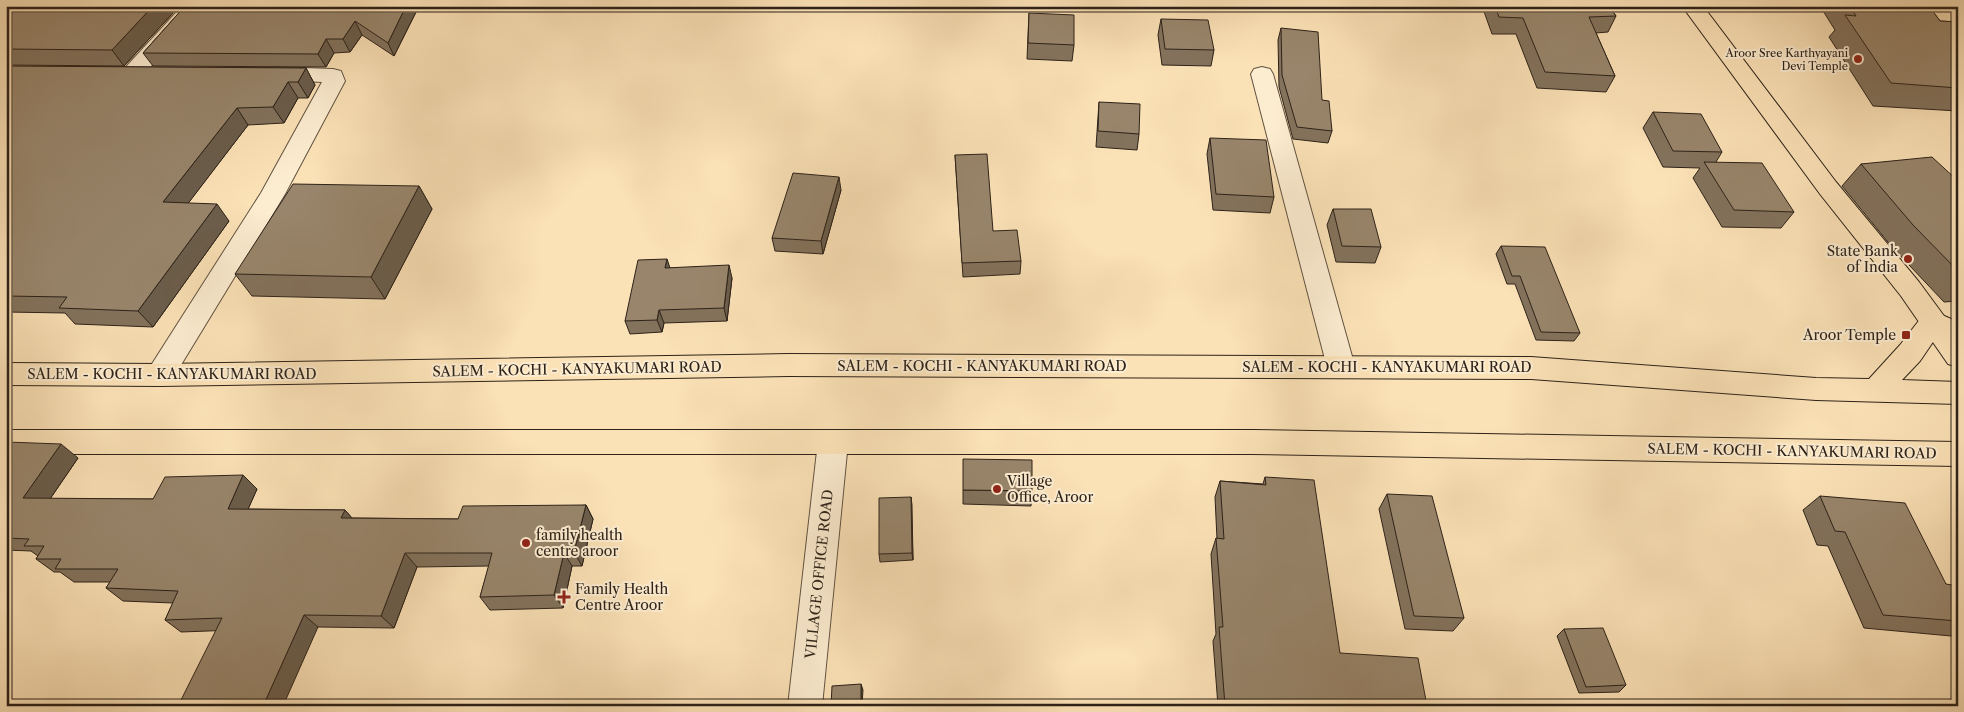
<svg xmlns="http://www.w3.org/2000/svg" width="1964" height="712" viewBox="0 0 1964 712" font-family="'Libre Caslon Text',serif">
	<rect width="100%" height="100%" fill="#fbe1b6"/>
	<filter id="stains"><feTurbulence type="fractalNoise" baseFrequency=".004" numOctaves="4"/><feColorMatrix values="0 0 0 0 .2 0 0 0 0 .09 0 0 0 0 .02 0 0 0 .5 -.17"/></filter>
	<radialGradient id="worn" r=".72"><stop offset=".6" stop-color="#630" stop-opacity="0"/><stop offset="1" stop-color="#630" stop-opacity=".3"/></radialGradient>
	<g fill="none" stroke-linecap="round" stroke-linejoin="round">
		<defs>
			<g id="minor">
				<polygon points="182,6 203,6 140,79 132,81 124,79 121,74 124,69"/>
				<polygon points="273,67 333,69 341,71 345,81 285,194 170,383 160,386 150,383 146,375 150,367 261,193 322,82 265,79 262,74 265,69"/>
				<polygon points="1262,67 1270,69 1273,74 1355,367 1351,375 1341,378 1331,375 1327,367 1251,74 1254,69"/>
				<polygon points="833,430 843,433 848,442 822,706 788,706 818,442 823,433"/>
			</g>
			<polygon id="major" points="1682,6 1703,6 1836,182 1919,282 1958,335 1958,367 1948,364 1901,296 1820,194"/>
			<g id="highway">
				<polygon points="1933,311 1958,322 1958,345 1937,336 1920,361 1902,380 1958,382 1958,404 1816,400 1531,379 788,376 160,386 6,385 6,363 160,364 788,354 1531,357 1816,378 1869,379 1900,345 1924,314"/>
				<polygon points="6,430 1252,430 1958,442 1958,466 1252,454 6,454"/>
			</g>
		</defs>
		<use href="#minor" stroke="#605240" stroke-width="2"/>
		<use href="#major" stroke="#2d2219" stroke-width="2"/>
		<use href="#highway" stroke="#2d2219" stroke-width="2"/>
		<use href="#minor" fill="#fcecd0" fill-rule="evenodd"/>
		<use href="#major" fill="#fbe1b6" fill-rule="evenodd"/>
		<use href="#highway" fill="#fbe1b6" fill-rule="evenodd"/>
	</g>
	<g fill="#83725c" stroke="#2d2219">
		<polygon points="6,6 173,13 124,66 6,65"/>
		<polygon points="185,6 413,6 416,12 394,56 362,35 350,52 334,53 326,67 153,66 143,53"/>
		<polygon points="1482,6 1609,6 1616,16 1608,32 1596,33 1615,76 1606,92 1537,88 1516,34 1492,34"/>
		<polygon points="1820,6 1929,6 1940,21 1958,22 1958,111 1873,106 1829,37 1835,30"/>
		<polygon points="1029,13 1074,45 1072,61 1027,59"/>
		<polygon points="1161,19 1214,50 1211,66 1162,65 1158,35"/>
		<polygon points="1281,28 1322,100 1332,131 1328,143 1293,139 1279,87 1278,40"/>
		<polygon points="6,66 306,68 315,85 308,98 298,98 284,123 248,125 188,203 229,221 153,327 75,324 65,313 6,312"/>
		<polygon points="1099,102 1139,134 1137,150 1096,147"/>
		<polygon points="1653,112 1722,152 1716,162 1794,212 1781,228 1722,227 1693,178 1700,168 1663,167 1643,128"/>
		<polygon points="1210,138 1274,197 1270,213 1213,210 1207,154"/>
		<polygon points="955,155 993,231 1021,261 1020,274 963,277"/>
		<polygon points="1861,164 1958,181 1958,301 1944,302 1892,247 1842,186"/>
		<polygon points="419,186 432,209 385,299 252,296 235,274"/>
		<polygon points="841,190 823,254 775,251 772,238"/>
		<polygon points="1333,209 1381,247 1375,263 1336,262 1327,225"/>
		<polygon points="1501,246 1580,333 1574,341 1536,340 1515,284 1507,284 1496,254"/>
		<polygon points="670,268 732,278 727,321 664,323 662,332 630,334 625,321"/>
		<polygon points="6,442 78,458 50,499 153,499 257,489 248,509 345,510 352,518 458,519 586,505 593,519 582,566 572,566 563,608 490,610 480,597 489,566 417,567 394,628 318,627 181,632 165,620 173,603 123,601 106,588 110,582 74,582 60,572 54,572 36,559 38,556 31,551 6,550"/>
		<polygon points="1265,477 1340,653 1427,706 1218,706 1213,641 1216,634 1211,554 1216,538 1217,539 1215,497 1220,481 1263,484"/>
		<polygon points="963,490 1032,491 1031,506 963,504"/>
		<polygon points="1387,494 1464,618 1453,631 1405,629 1379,509"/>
		<polygon points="1820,496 1946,584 1958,595 1958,631 1951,636 1864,628 1828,546 1817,545 1803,510"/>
		<polygon points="911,497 913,560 880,562 879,554"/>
		<polygon points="1564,629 1626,685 1619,692 1579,693 1557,636"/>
		<polygon points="1958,696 1958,706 1945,706 1944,703"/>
	</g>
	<g fill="#6a5d4b" stroke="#2d2219">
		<polygon points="153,6 168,6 173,13 124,66 112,50"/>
		<polygon points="406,6 413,6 416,12 394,56 388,43"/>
		<polygon points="355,21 362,35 350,52 343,39"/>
		<polygon points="326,39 334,53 326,67 318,54"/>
		<polygon points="306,68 315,85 308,98 298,82"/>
		<polygon points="288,82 298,98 284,123 273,107"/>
		<polygon points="237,108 248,125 177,218 163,202"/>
		<polygon points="839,177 841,190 823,254 821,241"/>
		<polygon points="419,186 432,209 385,299 371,277"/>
		<polygon points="217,204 229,221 153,327 138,311"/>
		<polygon points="667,259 671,271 665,268"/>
		<polygon points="729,265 732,278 727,321 724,308"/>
		<polygon points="659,310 664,323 662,332 657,320"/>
		<polygon points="61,444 78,458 41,512 23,498"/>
		<polygon points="243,475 257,489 242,523 228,509"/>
		<polygon points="911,497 912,505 913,560 912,553"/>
		<polygon points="586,505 593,519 582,566 574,552"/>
		<polygon points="345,510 357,524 341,518"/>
		<polygon points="405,553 417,567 394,628 381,616"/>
		<polygon points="564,553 572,566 563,608 554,595"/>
		<polygon points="304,615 318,627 283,706 263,706"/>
		<polygon points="861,684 863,690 862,706 861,706"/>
	</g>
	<g fill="#98856b" stroke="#2d2219">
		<polygon points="6,6 153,6 112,50 6,49"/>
		<polygon points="185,6 406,6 388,43 355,21 343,39 326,39 318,54 143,53"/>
		<polygon points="1495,6 1609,6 1616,16 1589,17 1615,76 1545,72 1523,18 1499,17"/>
		<polygon points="1850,6 1929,6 1940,21 1958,22 1958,88 1891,83 1845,15 1856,16"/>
		<polygon points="1029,13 1074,15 1074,45 1028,43"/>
		<polygon points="1161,19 1208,20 1214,50 1165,49"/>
		<polygon points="1281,28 1318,32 1322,100 1329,101 1332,131 1297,127 1282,75"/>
		<polygon points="6,66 306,68 298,82 288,82 273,107 237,108 163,202 217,204 138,311 59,308 67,297 6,296"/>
		<polygon points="1099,102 1140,104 1139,134 1098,131"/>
		<polygon points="1653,112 1701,114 1722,152 1673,151"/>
		<polygon points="1210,138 1266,140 1274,197 1216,194"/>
		<polygon points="987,154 993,231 1017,230 1021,261 962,263 955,155"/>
		<polygon points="1932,157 1958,181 1958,271 1913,225 1861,164"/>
		<polygon points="1704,162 1762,163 1794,212 1734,210"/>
		<polygon points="793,173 839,177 821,241 772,238"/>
		<polygon points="293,184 419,186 371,277 235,274"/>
		<polygon points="1333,209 1371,209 1381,247 1342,246"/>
		<polygon points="1501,246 1545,247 1580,333 1541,332 1520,276 1512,276"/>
		<polygon points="667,259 665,268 729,265 724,308 659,310 657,320 625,321 638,260"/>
		<polygon points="6,442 61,444 23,498 153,499 165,477 243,475 228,509 345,510 341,518 458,519 463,506 586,505 574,552 564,553 554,595 480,597 492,553 405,553 381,616 304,615 263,706 178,706 222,618 165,620 178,591 106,588 118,569 55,569 61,559 36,559 44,546 24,546 29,539 6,538"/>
		<polygon points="963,459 1032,460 1032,491 963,490"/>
		<polygon points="1265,477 1314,480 1340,653 1418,658 1427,706 1225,706 1219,627 1223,627 1216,538 1224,539 1220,481 1266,485"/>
		<polygon points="1387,494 1432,496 1464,618 1414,616"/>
		<polygon points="1820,496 1905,503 1946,584 1952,585 1958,595 1958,621 1883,615 1845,532 1835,531"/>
		<polygon points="911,497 912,553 879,554 879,498"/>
		<polygon points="1603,628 1626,685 1586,687 1564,629"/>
		<polygon points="861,684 861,706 831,706 832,686"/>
	</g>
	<g fill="#8f2418" stroke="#fcecd0" stroke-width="2">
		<circle cx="1858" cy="59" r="5"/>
		<circle cx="1908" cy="259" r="5"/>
		<rect x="1901" y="330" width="10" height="10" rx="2.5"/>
		<circle cx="997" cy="489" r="5"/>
		<circle cx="526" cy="543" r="5"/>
		<path d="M561.5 589.5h5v5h5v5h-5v5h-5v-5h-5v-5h5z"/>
	</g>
	<g text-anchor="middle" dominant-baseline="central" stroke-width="4" stroke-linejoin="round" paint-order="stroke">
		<g font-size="11" fill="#2d2219" stroke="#fcecd0" text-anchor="end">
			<text x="1848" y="53">Aroor Sree Karthyayani<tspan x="1848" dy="13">Devi Temple</tspan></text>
		</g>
		<g font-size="14" fill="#2d2219" stroke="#fcecd0" text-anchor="start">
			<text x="1898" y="251" text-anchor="end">State Bank<tspan x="1898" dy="16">of India</tspan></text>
			<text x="1896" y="335" text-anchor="end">Aroor Temple</text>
			<text x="1007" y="481">Village<tspan x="1007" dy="16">Office, Aroor</tspan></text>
			<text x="536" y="535">family health<tspan x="536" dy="16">centre aroor</tspan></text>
			<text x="575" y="589">Family Health<tspan x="575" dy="16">Centre Aroor</tspan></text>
		</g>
		<g font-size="14" fill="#2d2219" stroke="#fcecd0">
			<text x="982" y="366">SALEM - KOCHI - KANYAKUMARI ROAD</text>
			<text x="1387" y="367">SALEM - KOCHI - KANYAKUMARI ROAD</text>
			<text transform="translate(577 369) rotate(-1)">SALEM - KOCHI - KANYAKUMARI ROAD</text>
			<text x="172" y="374">SALEM - KOCHI - KANYAKUMARI ROAD</text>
			<text transform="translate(1792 451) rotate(1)">SALEM - KOCHI - KANYAKUMARI ROAD</text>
			<text transform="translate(819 574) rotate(-84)">VILLAGE OFFICE ROAD</text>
		</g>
	</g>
	<rect width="1964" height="712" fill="none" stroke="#fbe1b6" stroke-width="25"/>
	<rect x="8" y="8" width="1949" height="697" fill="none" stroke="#2d2219" stroke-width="2.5"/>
	<rect x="12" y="12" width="1939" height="687" fill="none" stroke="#2d2219"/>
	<rect width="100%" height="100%" filter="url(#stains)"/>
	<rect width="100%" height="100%" fill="url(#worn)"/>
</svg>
